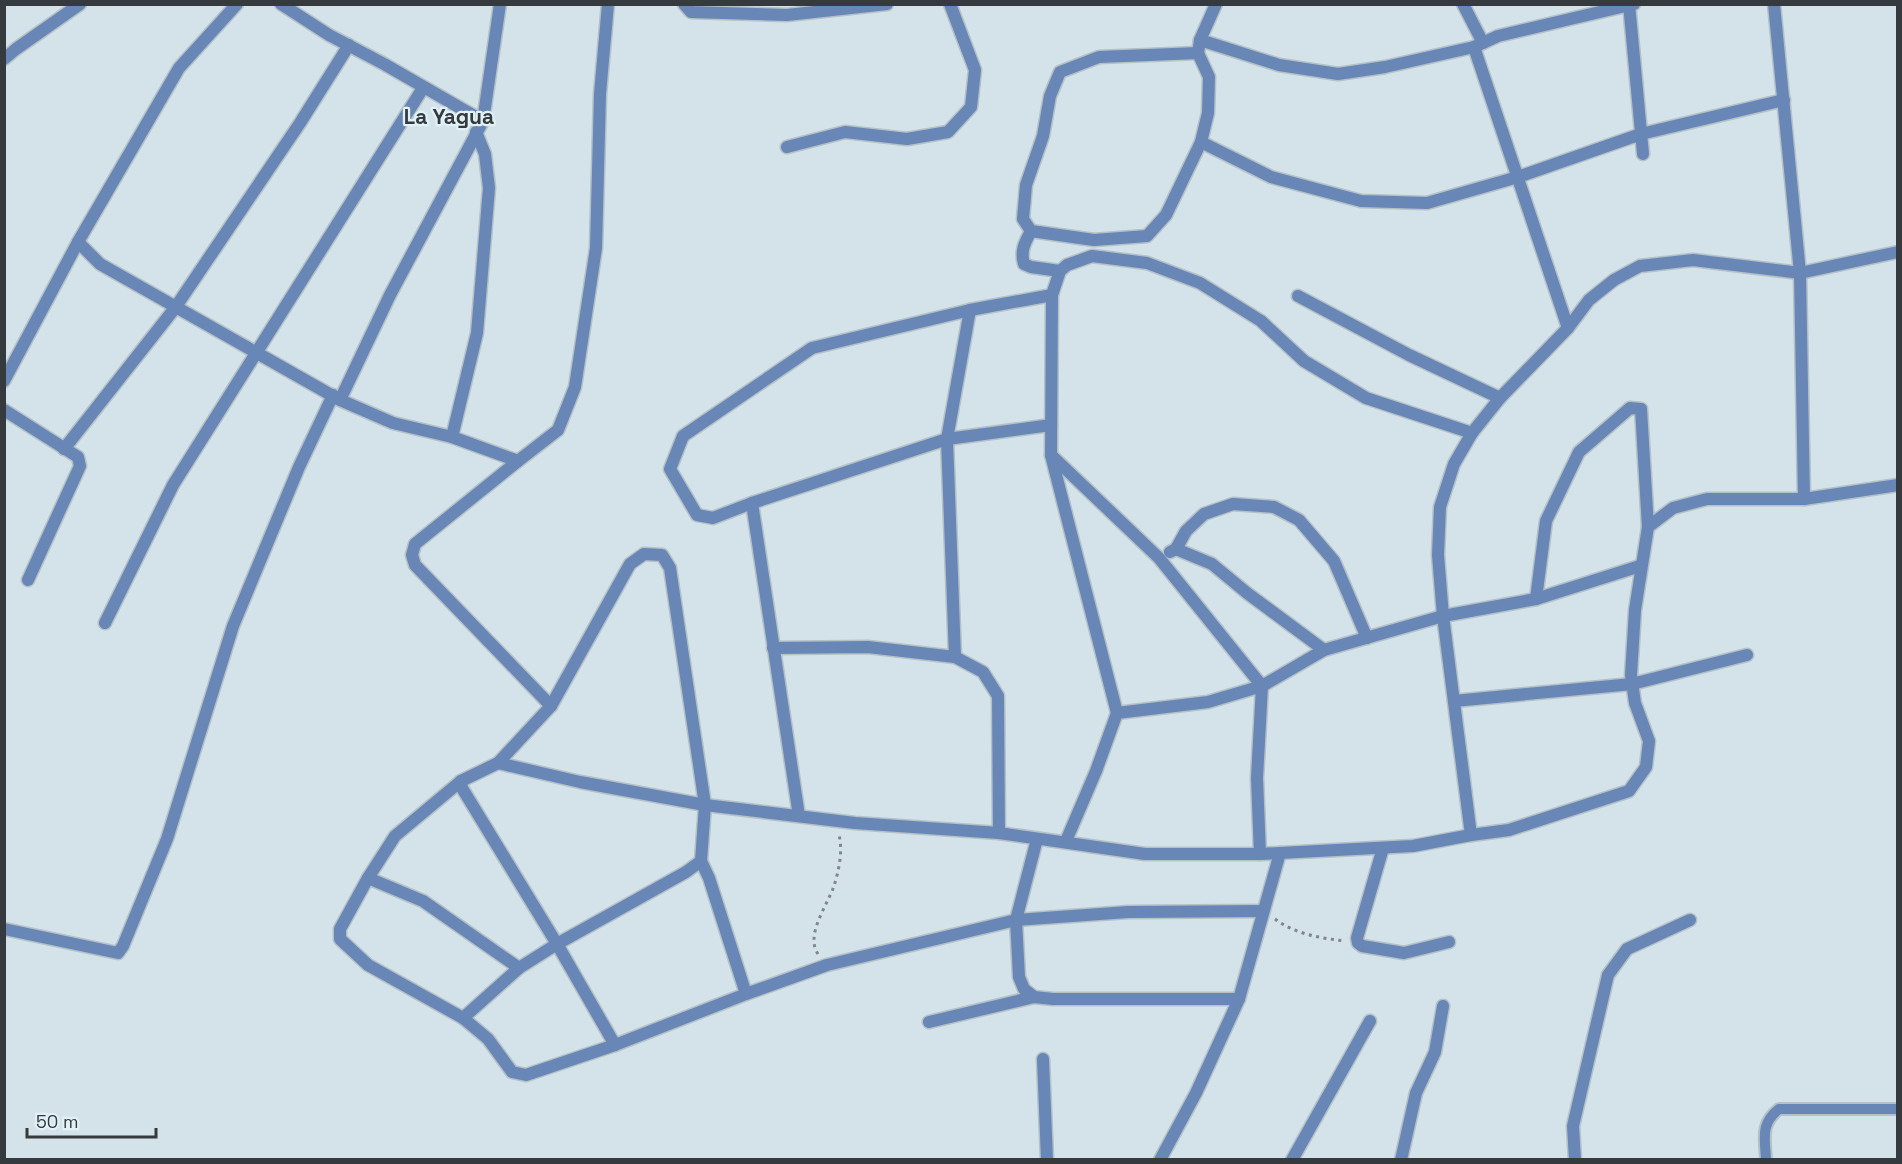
<svg xmlns="http://www.w3.org/2000/svg" width="1902" height="1164" viewBox="0 0 1902 1164" font-family="'Space Grotesk',sans-serif">
	<rect width="100%" height="100%" fill="#d4e3ea"/>
	<g fill="none" stroke-linecap="round" stroke-linejoin="round">
		<defs>
			<path id="service" d="M1766,1160C1765,1138 1760,1124 1779,1109H1898"/>
			<g id="minor">
				<polyline points="281,4 329,35 384,64 483,121"/>
				<polyline points="684,4 691,12 787,15 887,4"/>
				<polyline points="1463,4 1483,43"/>
				<polyline points="1629,4 1643,154"/>
				<polyline points="1774,4 1800,273 1804,499"/>
				<polyline points="1200,40 1279,65 1338,74 1385,67 1474,47 1498,36 1634,4"/>
				<polyline points="1474,47 1568,328"/>
				<polyline points="1198,53 1099,57 1060,72 1050,96 1043,136 1026,185 1023,219 1031,231 1094,240 1147,236 1166,215 1201,142 1208,113 1209,77 1198,53 1200,40 1216,4"/>
				<polyline points="4,59 16,49 80,4"/>
				<polyline points="1201,142 1271,177 1361,201 1427,203 1518,177 1641,134 1784,100"/>
				<polyline points="787,147 845,132 907,139 948,132 971,107 975,70 950,4"/>
				<path d="M1031,231C1025,242 1020,251 1024,264L1031,267L1060,271"/>
				<polyline points="78,242 100,264 340,400 393,423 452,437 518,461 558,430 575,387 596,248 600,94 608,4"/>
				<polyline points="1298,296 1409,355 1500,398"/>
				<polyline points="4,381 78,242 179,68 237,4"/>
				<polyline points="340,400 390,295 483,121 500,4"/>
				<polyline points="4,410 78,457 80,466 28,580"/>
				<polyline points="1051,425 947,439 752,503 713,518 697,515 670,469 683,436 812,348 970,310 1052,295"/>
				<polyline points="452,437 477,333 489,188 485,154 476,132"/>
				<polyline points="64,449 175,308 300,123 349,45"/>
				<polyline points="1051,455 1159,558 1262,686 1257,778 1260,854"/>
				<polyline points="518,461 415,544 412,555 415,565 551,706"/>
				<polyline points="752,503 799,816"/>
				<polyline points="1176,549 1186,531 1204,514 1233,504 1274,507 1299,520 1334,561 1367,638"/>
				<polyline points="1170,552 1176,549 1212,564 1247,593 1324,650"/>
				<polyline points="1536,599 1546,521 1579,452 1630,408 1641,409 1648,527"/>
				<polyline points="105,623 173,485 423,88"/>
				<polyline points="773,648 868,647 955,657 983,672 998,696 999,833"/>
				<polyline points="955,657 947,439 970,310"/>
				<polyline points="1454,701 1632,684 1747,655"/>
				<polyline points="1117,713 1051,455 1052,295 1060,271 1067,265 1092,256 1147,263 1200,283 1261,321 1304,361 1366,398 1472,433"/>
				<polyline points="498,763 580,782 705,805 855,823 999,833 1145,854 1260,854 1413,846 1471,835 1509,830 1629,791 1646,767 1649,741 1635,703 1631,675 1635,610 1648,527 1673,508 1707,499 1804,499 1898,485"/>
				<polyline points="461,781 395,836 368,878 340,929 340,939 368,965 463,1018"/>
				<polyline points="1471,835 1443,616 1438,555 1440,507 1454,464 1472,433 1500,398 1568,328 1589,300 1614,280 1640,266 1693,260 1800,273 1898,252"/>
				<polyline points="1066,841 1096,771 1117,713 1208,702 1262,686 1324,650 1443,616 1536,599 1640,566"/>
				<polyline points="1383,848 1357,938 1358,943 1362,946 1404,953 1449,942"/>
				<polyline points="368,878 423,901 519,968"/>
				<polyline points="4,929 118,953 123,946 167,839 233,626 299,467 333,395"/>
				<polyline points="746,994 709,878 701,861 686,872 557,944 519,968 463,1018 488,1039 512,1072 526,1075 615,1045 746,994 827,965 1016,920 1128,912 1263,911"/>
				<polyline points="1034,997 1024,989 1019,977 1016,920 1037,839"/>
				<polyline points="929,1022 1034,997 1053,999 1239,999"/>
				<polyline points="615,1045 557,944 462,788 461,781 498,763 551,706 630,564 644,554 662,555 670,568 705,805 701,861"/>
				<polyline points="1043,1059 1047,1160"/>
				<polyline points="1160,1160 1196,1093 1239,999 1280,853"/>
				<polyline points="1292,1160 1370,1021"/>
				<polyline points="1401,1160 1416,1093 1435,1052 1443,1006"/>
				<polyline points="1575,1160 1573,1126 1608,975 1627,949 1690,920"/>
			</g>
		</defs>
		<use href="#service" stroke="#b4c1c7" stroke-width="14"/>
		<use href="#minor" stroke="#b4c1c7" stroke-width="15"/>
		<g stroke="#7c868b" stroke-width="3" stroke-dasharray="3 4.5" stroke-linecap="butt">
			<path d="M1275,919C1295,934 1320,938 1345,941"/>
			<path d="M818,954C805,935 827,906 834,886C839,870 843,851 839,835"/>
		</g>
		<use href="#service" stroke="#6887b7" stroke-width="10"/>
		<use href="#minor" stroke="#6887b7" stroke-width="12"/>
	</g>
	<g text-anchor="middle" dominant-baseline="central" stroke-width="4.5" stroke-linejoin="round" paint-order="stroke">
		<g font-size="21" font-weight="bold" fill="#343a3d" stroke="#e1f1f8">
			<text x="449" y="116">La Yagua</text>
		</g>
	</g>
	<rect width="1902" height="1164" fill="none" stroke="#343a3d" stroke-width="12"/>
	<path d="M27 1128v9h129v-9" fill="none" stroke="#343a3d" stroke-width="3"/>
	<text x="36" y="1128" font-size="18" fill="#343a3d" stroke="#e1f1f8" stroke-width="4.5" paint-order="stroke">50 m</text>
</svg>
